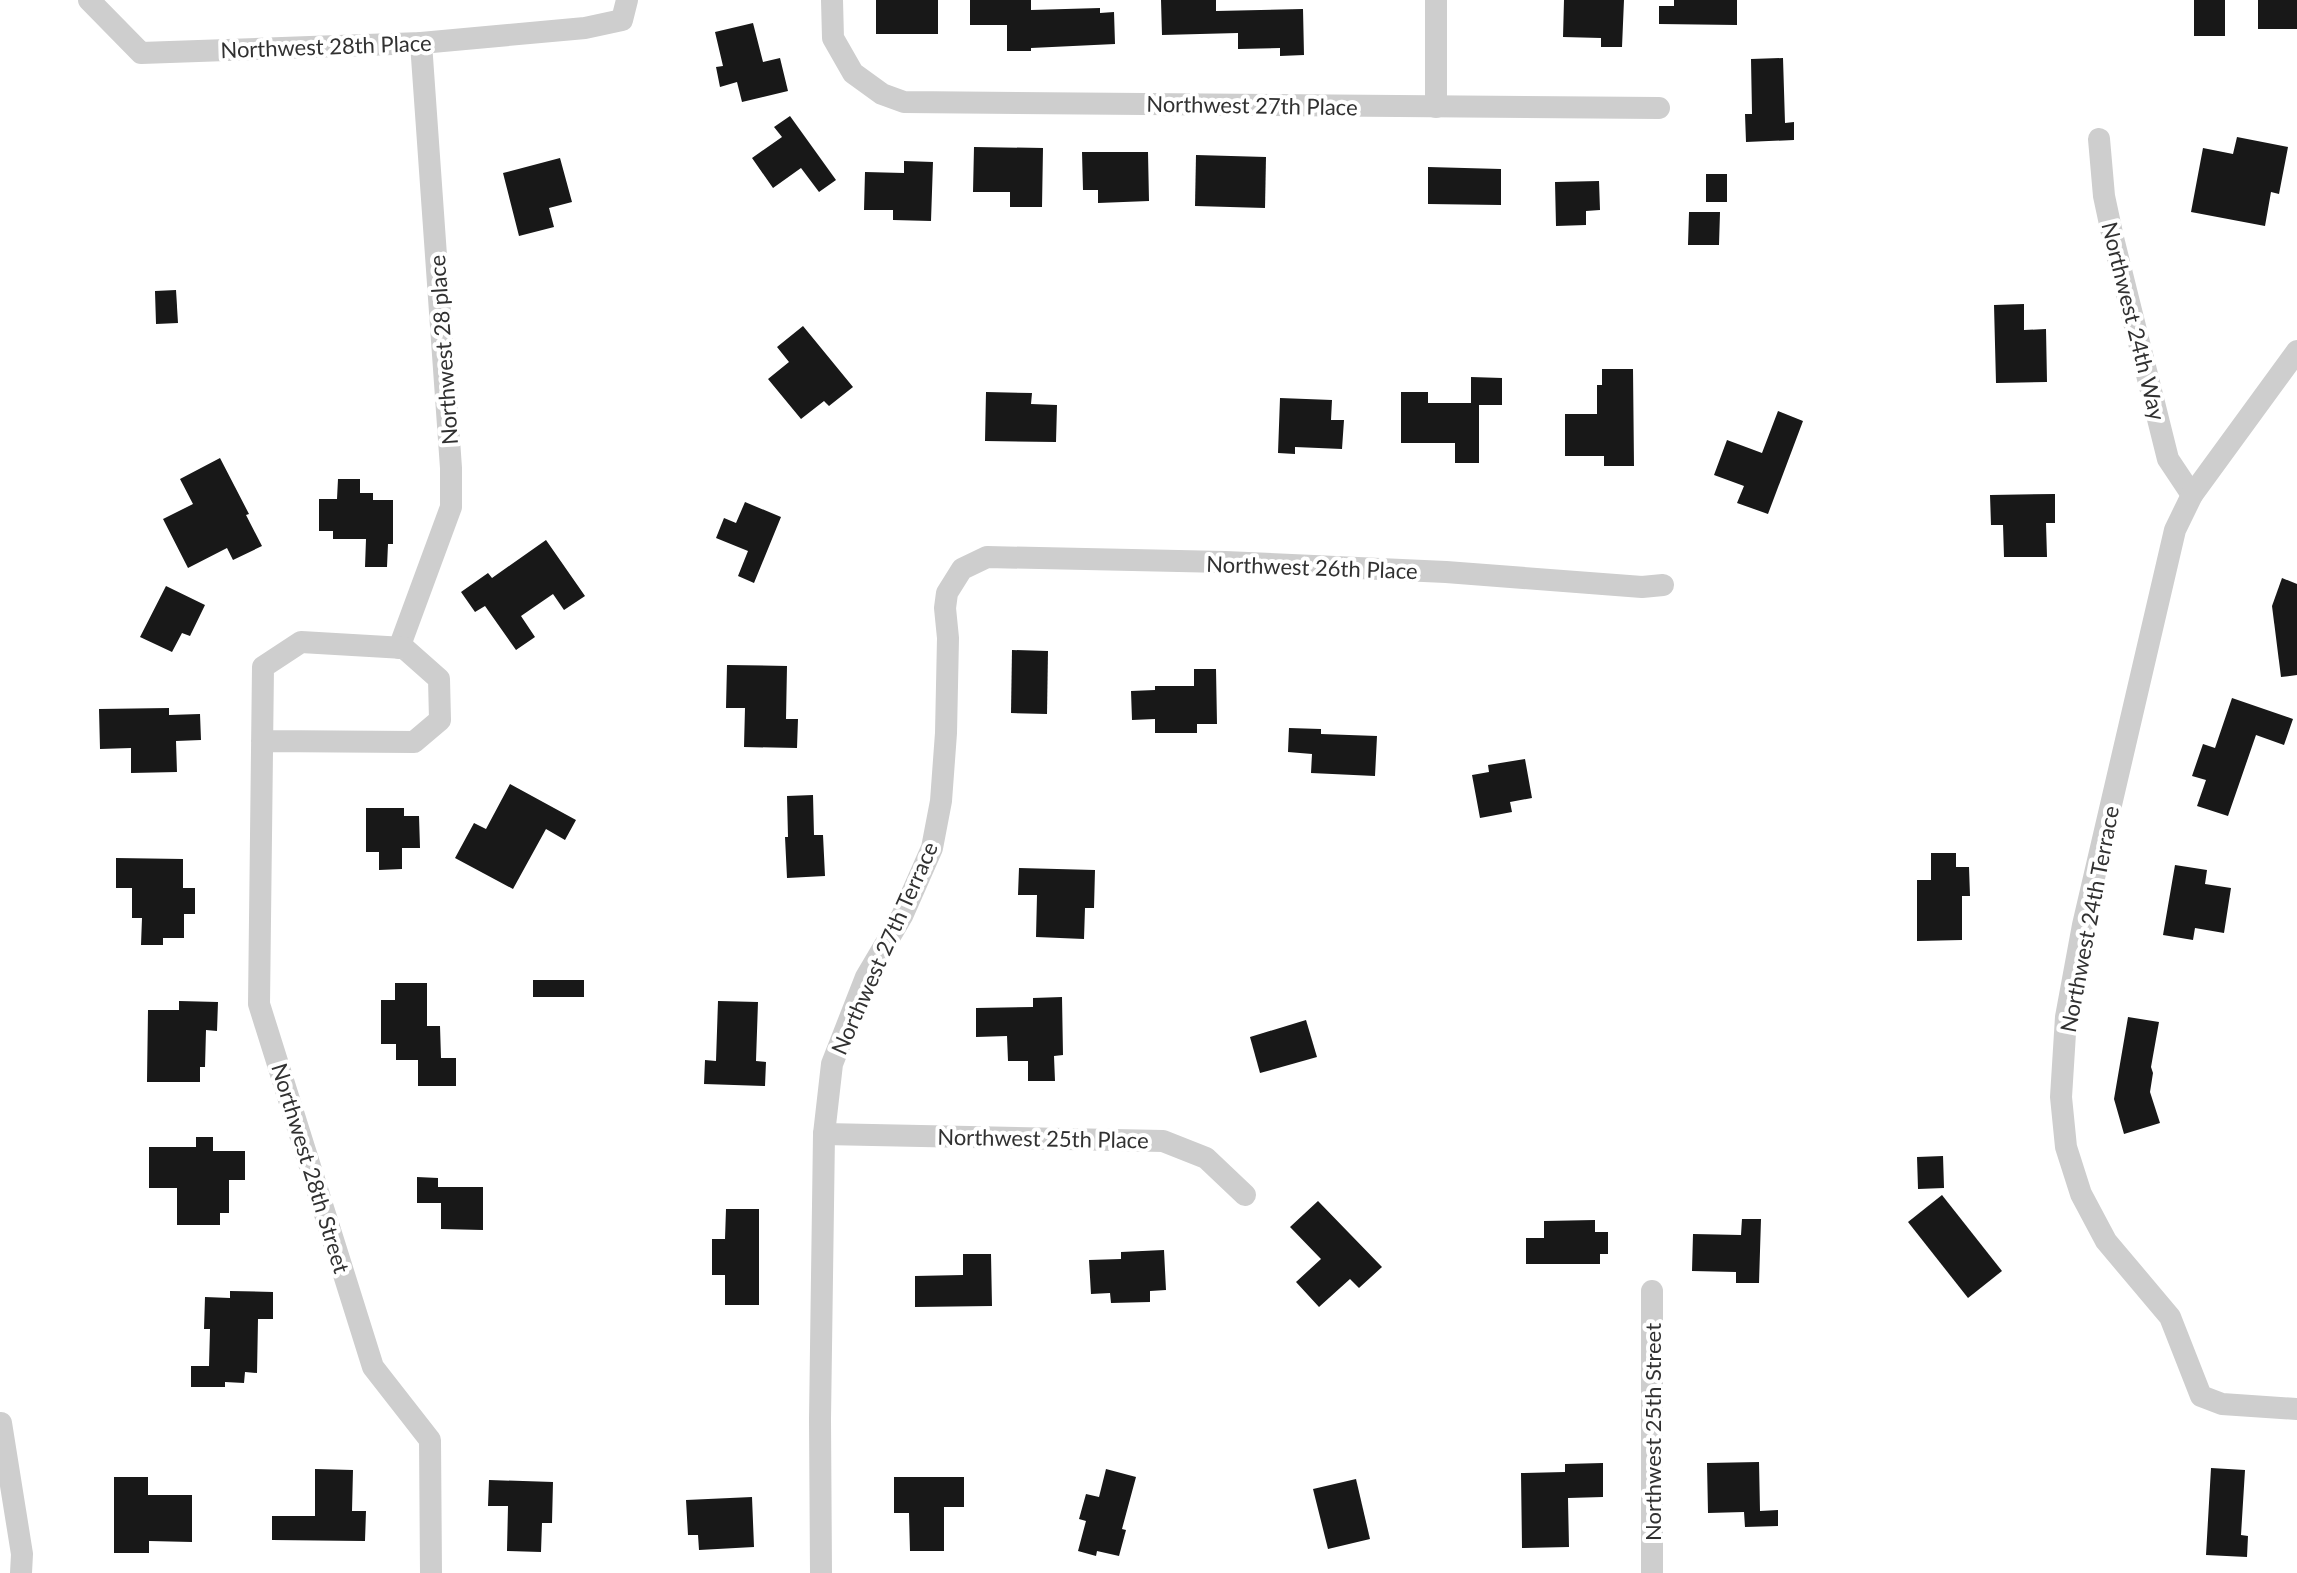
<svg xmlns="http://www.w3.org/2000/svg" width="2297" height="1573" viewBox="0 0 2297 1573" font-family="Lato,sans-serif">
	<rect width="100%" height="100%" fill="#fff"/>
	<g fill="#181818">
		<rect x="876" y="0" width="62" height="34"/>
		<polygon points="970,0 1031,0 1031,10 1100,8 1100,13 1114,12 1115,44 1031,48 1031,51 1007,51 1007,25 970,25"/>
		<polygon points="1161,0 1216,0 1216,11 1303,9 1304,55 1280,56 1280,48 1238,49 1238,33 1162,35"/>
		<polygon points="1564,0 1624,0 1622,47 1601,47 1601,38 1563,37"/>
		<polygon points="1674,0 1737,0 1737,25 1659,24 1659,6 1674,6"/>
		<rect x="2194" y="0" width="31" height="36"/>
		<rect x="2258" y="0" width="39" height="29"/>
		<polygon points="753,23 763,62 780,58 788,91 742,102 737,82 720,87 716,67 723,66 715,32"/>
		<polygon points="1783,58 1785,123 1794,122 1794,140 1746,142 1745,114 1752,114 1751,59"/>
		<polygon points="790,116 836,180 819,192 801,168 773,188 752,158 782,137 774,127"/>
		<polygon points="2237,137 2288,147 2279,194 2271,192 2265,226 2191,212 2203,148 2233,154"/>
		<polygon points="974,147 1043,148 1042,207 1010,207 1010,192 973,192"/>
		<polygon points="1082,152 1148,152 1149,201 1098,203 1098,190 1083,190"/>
		<polygon points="1196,155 1266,157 1265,208 1195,206"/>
		<polygon points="560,158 572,202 549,208 554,227 519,236 503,173"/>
		<polygon points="904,161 933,162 931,221 893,220 893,210 864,210 865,172 904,173"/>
		<polygon points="1428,167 1501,169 1501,205 1428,204"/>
		<rect x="1706" y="174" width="21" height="28"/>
		<polygon points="1599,181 1600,210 1586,211 1586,225 1556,226 1555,182"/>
		<polygon points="1689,212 1720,212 1719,245 1688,245"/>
		<polygon points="176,290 178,323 156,324 155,291"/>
		<polygon points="2024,304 2024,330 2046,329 2047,382 1996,383 1994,305"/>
		<polygon points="803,326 853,387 829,406 824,401 801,419 768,379 789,362 777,347"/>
		<polygon points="1602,369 1633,369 1634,466 1604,466 1604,456 1565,456 1565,414 1597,414 1597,385 1602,385"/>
		<polygon points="1471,377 1502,378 1502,405 1479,405 1479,463 1455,463 1455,443 1401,443 1401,392 1428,392 1428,403 1471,403"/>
		<polygon points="986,392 1032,393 1031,404 1057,405 1056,442 985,441"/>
		<polygon points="1280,398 1332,400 1331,420 1344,420 1342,449 1295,447 1295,454 1278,453"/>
		<polygon points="1778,411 1803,421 1768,514 1737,503 1744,486 1714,475 1727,440 1762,453"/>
		<polygon points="220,458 249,514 246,515 262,546 233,560 227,548 188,568 163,519 193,504 180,479"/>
		<polygon points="338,479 360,479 360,493 373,493 373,500 393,500 393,544 388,544 387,567 365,567 366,539 333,539 333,531 319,531 319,499 337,499"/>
		<polygon points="2055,494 2055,523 2046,523 2047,557 2004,557 2003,525 1991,525 1990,495"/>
		<polygon points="745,502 781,517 754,583 738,576 748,551 716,538 724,518 736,523"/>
		<polygon points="546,540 585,596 564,610 553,594 521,616 535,637 516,650 485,606 475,612 461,592 488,573 492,578"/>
		<polygon points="2282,578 2297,584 2297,675 2281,677 2272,606"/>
		<polygon points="166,586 205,605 190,636 182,633 172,652 140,637"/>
		<polygon points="1012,650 1048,651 1047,714 1011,713"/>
		<polygon points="727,665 787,666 786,719 798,719 797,748 744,747 745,708 726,708"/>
		<polygon points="1194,669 1216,669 1217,724 1197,724 1197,733 1155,733 1155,719 1132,720 1131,691 1155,690 1155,686 1194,686"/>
		<polygon points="2232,698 2293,719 2284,745 2256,735 2228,816 2197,806 2206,780 2192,776 2203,744 2215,748"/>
		<polygon points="169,708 169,715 200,714 201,740 176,741 177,772 131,773 131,748 100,749 99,709"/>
		<polygon points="1289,728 1321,729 1321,734 1377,736 1375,776 1311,773 1312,754 1288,752"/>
		<polygon points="1525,759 1532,798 1510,802 1512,812 1480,818 1472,775 1489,772 1488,765"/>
		<polygon points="510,784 576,820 565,840 546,829 513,889 455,858 474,823 486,829"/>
		<polygon points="813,795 814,835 823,835 825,876 787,878 785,837 788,837 787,796"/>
		<polygon points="366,808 404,808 404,816 419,816 420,848 402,848 402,869 379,870 379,852 366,852"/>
		<polygon points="1931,853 1956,853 1956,867 1969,867 1970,896 1962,896 1962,940 1917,941 1917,880 1931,880"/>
		<polygon points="116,858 183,859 183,888 195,888 195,914 184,914 184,938 163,938 163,945 141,945 142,918 132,918 132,888 116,888"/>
		<polygon points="2175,865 2207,870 2205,884 2231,888 2224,933 2195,928 2193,940 2163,935"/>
		<polygon points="1019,868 1095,870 1094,908 1085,908 1084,939 1036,937 1037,895 1018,895"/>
		<rect x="533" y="980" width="51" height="17"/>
		<polygon points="395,983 427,983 427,1026 440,1026 441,1058 456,1058 456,1086 418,1086 418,1060 396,1060 396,1044 381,1044 381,1000 395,1000"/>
		<polygon points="1062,997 1063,1055 1054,1056 1055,1081 1028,1081 1028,1061 1008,1061 1007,1036 976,1037 976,1008 1033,1007 1033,998"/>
		<polygon points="179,1001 218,1002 217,1031 206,1030 205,1067 200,1067 200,1082 147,1082 148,1010 179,1010"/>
		<polygon points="718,1001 758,1002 756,1061 766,1062 765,1086 704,1084 705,1060 716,1061"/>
		<polygon points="2128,1017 2159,1022 2151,1067 2153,1073 2150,1092 2160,1123 2124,1134 2114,1099"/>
		<polygon points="1306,1020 1317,1057 1260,1073 1250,1037"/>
		<polygon points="196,1137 213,1137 213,1151 245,1151 245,1180 229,1180 229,1213 220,1213 220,1225 177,1225 177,1188 149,1188 149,1147 196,1147"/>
		<polygon points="1943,1156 1944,1188 1918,1189 1917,1157"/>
		<polygon points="417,1177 438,1178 438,1187 483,1187 483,1230 441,1229 441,1203 417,1203"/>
		<polygon points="1942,1195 2002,1271 1968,1298 1908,1222"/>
		<polygon points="1318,1201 1382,1267 1359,1288 1350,1279 1319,1307 1296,1282 1321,1259 1290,1227"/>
		<polygon points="726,1209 759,1209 759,1305 725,1305 725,1275 712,1275 712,1239 725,1239"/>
		<polygon points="1742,1219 1761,1219 1759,1283 1736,1283 1736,1272 1692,1271 1693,1234 1741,1235"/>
		<polygon points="1595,1220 1595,1232 1608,1232 1608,1254 1600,1254 1600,1264 1526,1264 1526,1238 1544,1238 1544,1221"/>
		<polygon points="1164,1250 1166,1290 1150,1291 1150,1302 1111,1303 1110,1293 1091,1294 1089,1260 1121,1259 1121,1252"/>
		<polygon points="963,1254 991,1254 992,1306 915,1307 915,1276 963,1275"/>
		<polygon points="230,1291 273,1292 273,1319 258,1319 257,1373 245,1372 244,1383 225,1382 225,1387 191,1387 191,1366 209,1366 210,1329 204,1329 205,1297 230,1298"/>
		<polygon points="1759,1462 1760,1511 1778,1510 1778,1526 1745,1527 1744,1512 1708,1513 1707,1463"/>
		<polygon points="1603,1463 1603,1497 1568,1498 1569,1547 1522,1548 1521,1473 1565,1472 1565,1464"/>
		<polygon points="2211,1468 2245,1470 2241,1535 2248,1536 2247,1557 2206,1555"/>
		<polygon points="315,1469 353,1470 352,1511 366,1511 365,1541 272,1540 272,1516 315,1516"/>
		<polygon points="1106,1469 1136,1477 1122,1529 1126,1530 1119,1556 1097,1551 1096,1556 1078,1551 1086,1521 1079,1519 1086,1494 1099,1497"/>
		<polygon points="114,1477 148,1477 148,1495 192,1495 192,1542 149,1541 149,1553 114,1553"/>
		<polygon points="894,1477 964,1477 964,1507 944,1507 944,1551 910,1551 909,1513 894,1513"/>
		<polygon points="1356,1479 1370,1539 1328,1549 1313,1489"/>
		<polygon points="489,1480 553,1482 552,1523 542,1523 541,1552 507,1551 508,1506 488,1506"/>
		<polygon points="752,1497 754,1547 699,1550 698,1535 688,1535 686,1500"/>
	</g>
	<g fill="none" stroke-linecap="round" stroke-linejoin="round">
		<g stroke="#cecece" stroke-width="22">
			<polyline points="89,0 141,53 421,43 585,28 622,20 627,0"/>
			<polyline points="832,0 833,38 853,73 882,94 904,102 1659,108"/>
			<polyline points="1436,107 1436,0"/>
			<polyline points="2099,139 2104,196 2113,238 2168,459 2192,495"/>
			<polyline points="2297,351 2192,495 2175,530 2083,925 2066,1017 2061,1097 2066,1147 2081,1194 2106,1241 2170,1317 2201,1396 2222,1404 2297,1409"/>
			<polyline points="399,648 451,507 451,468 421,43"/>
			<polyline points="262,741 414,742 440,720 439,679 404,648 301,642 263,667 259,1004 373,1367 430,1440 431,1573"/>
			<polyline points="824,1134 1163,1141 1206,1158 1245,1195"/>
			<polyline points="1652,1291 1652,1573"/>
			<polyline points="1,1423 22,1554 21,1573"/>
			<polyline points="821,1573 820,1419 824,1134 832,1064 866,977 902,916 932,848 941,801 946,733 948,638 945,608 947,593 962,569 987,557 1225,562 1446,572 1642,587 1663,585"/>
		</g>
	</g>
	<g text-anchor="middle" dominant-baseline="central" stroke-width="8" stroke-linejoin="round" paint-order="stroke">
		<g font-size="22" fill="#313131" stroke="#fff">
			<text transform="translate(326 46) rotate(-2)">Northwest 28th Place</text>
			<text transform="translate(1252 105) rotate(1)">Northwest 27th Place</text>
			<text transform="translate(2134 321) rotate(76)">Northwest 24th Way</text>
			<text transform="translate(443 350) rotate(-94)">Northwest 28 place</text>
			<text transform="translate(1312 567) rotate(2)">Northwest 26th Place</text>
			<text transform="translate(2089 919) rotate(-79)">Northwest 24th Terrace</text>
			<text transform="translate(884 948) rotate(-66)">Northwest 27th Terrace</text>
			<text transform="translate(1043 1138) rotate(1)">Northwest 25th Place</text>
			<text transform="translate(311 1168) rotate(73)">Northwest 28th Street</text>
			<text transform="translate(1652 1432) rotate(-90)">Northwest 25th Street</text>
		</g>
	</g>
</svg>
